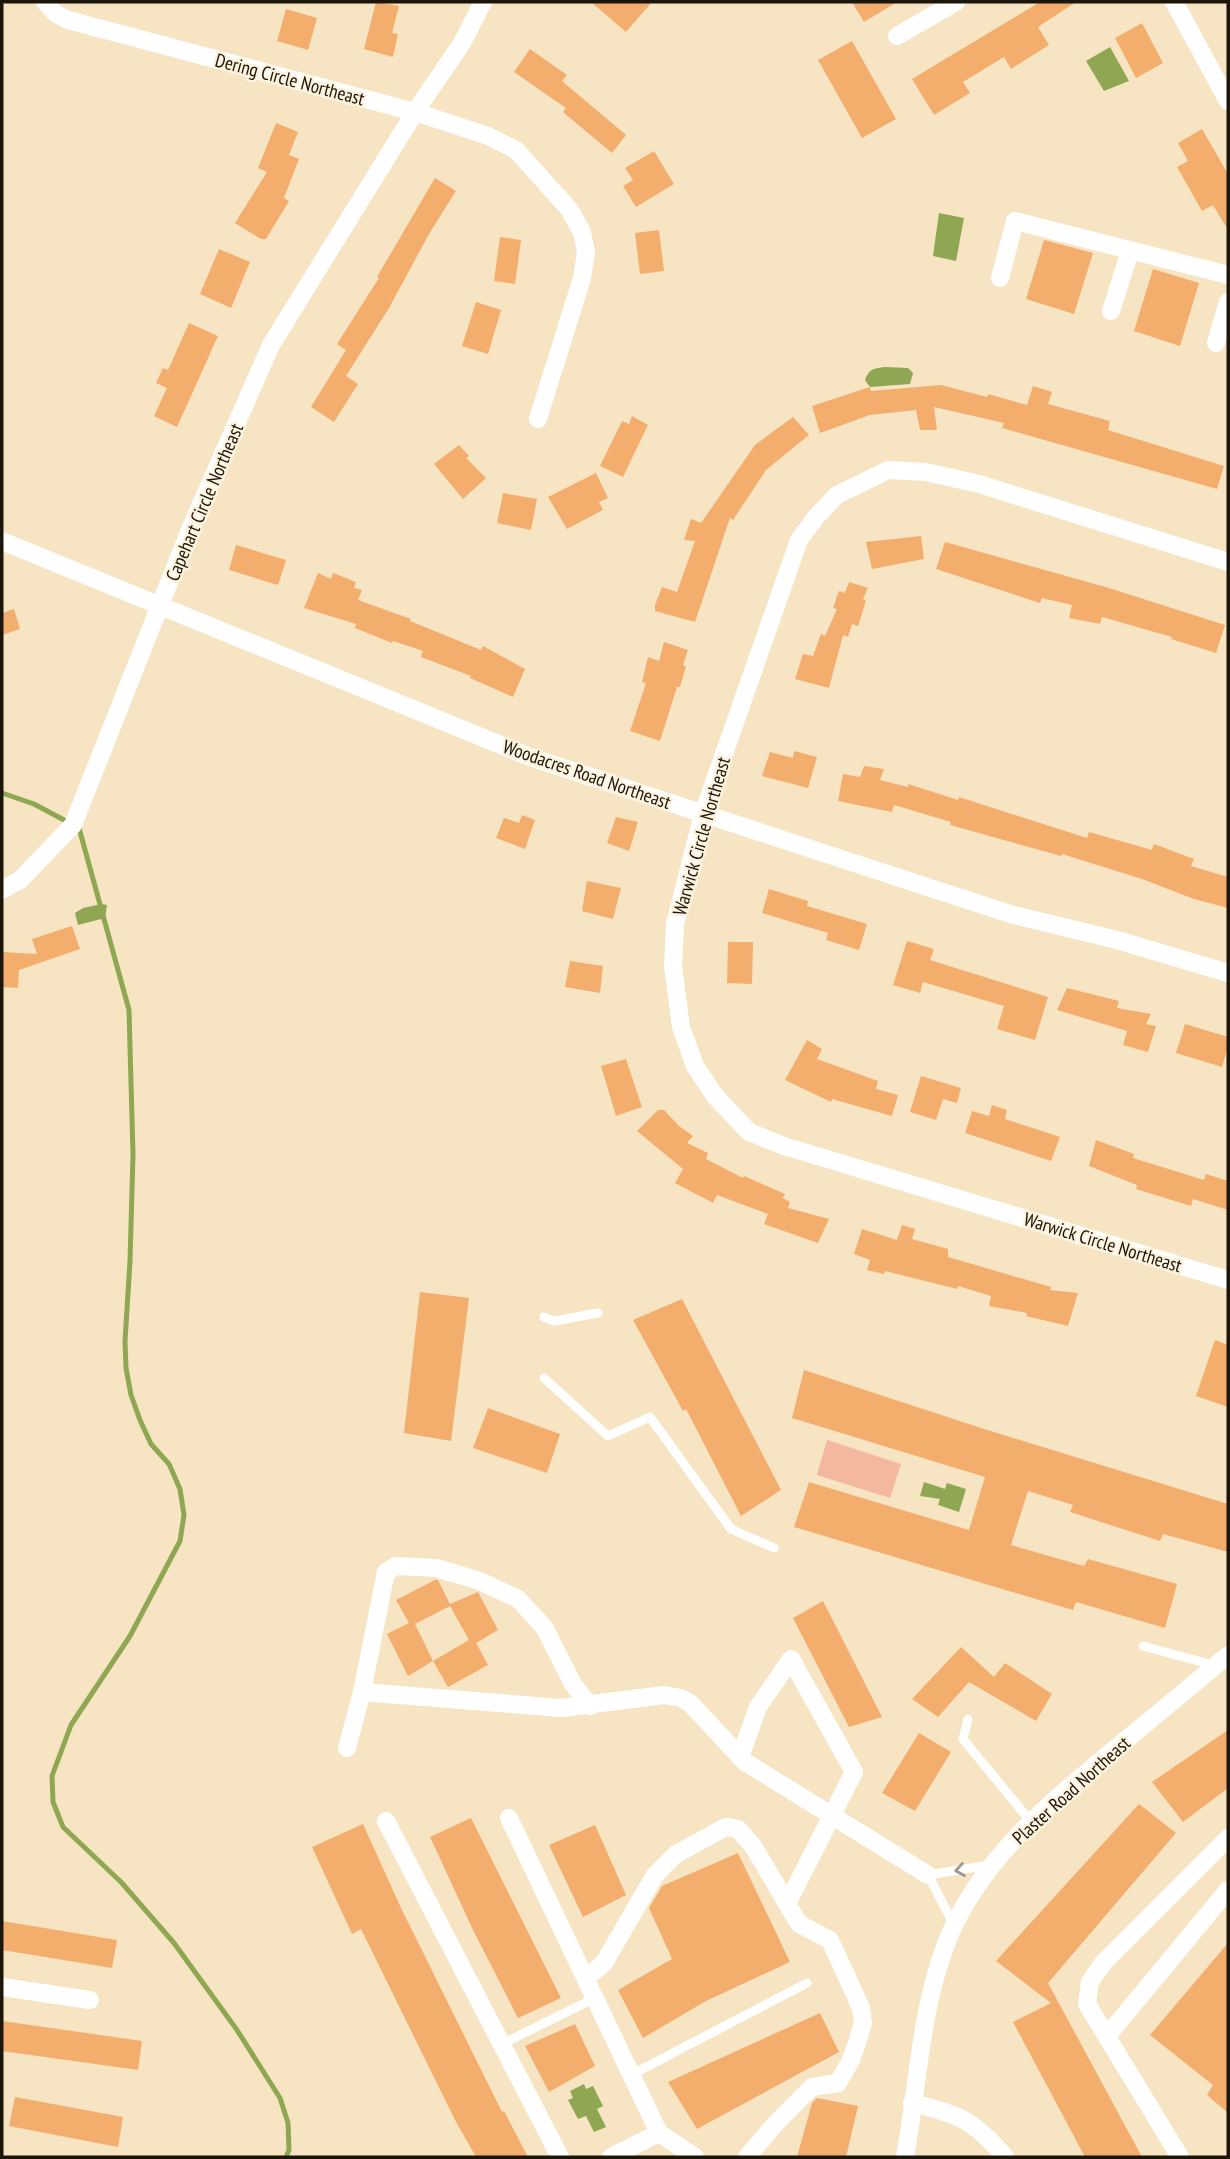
<svg xmlns="http://www.w3.org/2000/svg" width="1230" height="2159" viewBox="0 0 1230 2159" font-family="'PT Sans Narrow',sans-serif">
	<rect width="100%" height="100%" fill="#f6e4c3"/>
	<polygon fill="#f4b89f" points="827,1440 901,1464 890,1498 817,1475"/>
	<g fill="#8fa752">
		<polygon points="1110,47 1129,81 1104,91 1086,61"/>
		<polygon points="939,213 964,218 956,261 933,256"/>
		<path d="M885,367L908,368L913,373L910,384L870,387L865,380C869,369 874,368 885,367Z"/>
		<polygon points="102,904 107,905 105,918 78,925 75,913 83,908"/>
		<polygon points="924,1482 945,1489 947,1483 966,1489 959,1512 938,1505 940,1499 920,1496"/>
		<polygon points="584,2084 586,2089 593,2086 603,2106 597,2109 606,2127 594,2132 586,2116 578,2119 568,2100 573,2098 570,2091"/>
	</g>
	<g fill="none" stroke-linecap="round" stroke-linejoin="round">
		<polyline stroke="#8fa752" stroke-width="5" points="2,793 34,804 79,828 129,1010 133,1154 130,1261 125,1341 126,1368 131,1395 140,1420 151,1444 169,1464 180,1489 184,1515 180,1541 130,1636 71,1725 52,1776 53,1802 63,1827 121,1882 174,1943 237,2030 280,2098 288,2123 289,2150 286,2157"/>
	</g>
	<g fill="#f3ae6d" fill-rule="evenodd">
		<polygon points="376,2 399,6 392,33 398,34 393,57 364,49"/>
		<polygon points="591,2 652,2 626,32"/>
		<polygon points="852,2 897,2 864,22"/>
		<polygon points="1040,2 1076,2 1038,27 1049,45 1011,69 1004,57 963,82 970,93 934,115 912,79"/>
		<polygon points="286,9 317,18 308,50 277,41"/>
		<polygon points="1142,23 1163,63 1136,78 1115,38"/>
		<polygon points="852,41 896,119 862,138 818,60"/>
		<polygon points="530,49 567,75 562,81 626,135 612,153 563,112 566,108 514,72"/>
		<polygon points="276,123 298,132 289,155 299,159 284,198 289,201 266,239 261,239 235,223 267,172 258,168"/>
		<polygon points="1202,129 1228,174 1228,230 1213,205 1202,211 1177,167 1188,161 1178,143"/>
		<polygon points="654,151 674,184 636,207 623,186 633,180 625,168"/>
		<polygon points="435,178 456,191 429,234 389,308 346,376 358,384 334,422 311,407 346,350 337,344 379,278 377,277"/>
		<polygon points="659,230 664,271 640,274 635,233"/>
		<polygon points="500,237 521,240 515,284 494,281"/>
		<polygon points="1044,240 1093,253 1074,314 1026,299"/>
		<polygon points="219,249 250,262 231,308 200,294"/>
		<polygon points="1153,269 1199,283 1180,346 1134,331"/>
		<polygon points="476,302 501,310 488,354 462,346"/>
		<polygon points="189,323 218,336 177,427 154,416 167,388 156,383 163,368 168,370"/>
		<polygon points="941,385 987,397 988,394 1027,405 1033,386 1052,392 1048,404 1110,421 1108,430 1224,466 1217,489 1002,428 1004,423 934,407 937,430 920,430 916,410 870,415 820,433 812,406 870,387 871,391"/>
		<polygon points="632,416 648,425 623,477 600,466 622,421 629,424"/>
		<polygon points="793,417 809,435 766,470 733,520 730,518 695,622 655,611 655,605 662,587 677,592 695,541 684,540 691,519 701,523 755,445"/>
		<polygon points="459,445 469,456 466,458 486,478 463,499 434,464"/>
		<polygon points="596,473 608,498 599,502 603,510 567,529 548,497"/>
		<polygon points="503,493 537,499 531,530 497,523"/>
		<polygon points="921,536 924,559 872,569 866,542"/>
		<polygon points="945,542 1109,588 1225,625 1216,653 1171,639 1172,637 1102,617 1100,624 1069,618 1072,605 1042,598 1040,603 936,569"/>
		<polygon points="236,545 286,560 278,585 229,570"/>
		<polygon points="318,573 331,579 333,573 356,582 354,588 362,590 358,600 411,619 410,621 481,650 483,646 525,669 513,697 470,678 471,676 421,657 423,651 393,641 392,643 355,628 356,624 304,608"/>
		<polygon points="849,582 868,588 863,599 866,601 858,626 852,624 848,637 843,635 829,688 795,679 803,654 813,656 821,634 825,636 837,609 833,608 839,591 845,593"/>
		<polygon points="14,609 20,629 2,635 2,613"/>
		<polygon points="664,642 688,650 683,665 686,666 680,687 677,687 660,741 630,731 646,683 642,682 648,657 659,661"/>
		<polygon points="794,751 817,757 808,788 762,776 770,752 793,758"/>
		<polygon points="864,766 884,769 880,780 908,787 908,784 958,800 959,797 1087,838 1089,832 1152,850 1154,844 1194,859 1191,866 1228,877 1228,908 1194,899 1142,879 1062,854 1061,856 950,825 951,822 894,805 892,812 838,801 843,774 860,777"/>
		<polygon points="522,815 535,820 525,849 496,838 504,818 519,823"/>
		<polygon points="616,817 638,822 629,851 607,843"/>
		<polygon points="587,881 621,888 613,919 582,911"/>
		<polygon points="769,889 808,901 807,906 867,924 859,950 826,940 828,933 762,913"/>
		<polygon points="72,926 80,949 19,970 18,988 2,987 2,952 37,954 32,939"/>
		<polygon points="907,941 934,949 930,960 1048,997 1035,1040 997,1029 1004,1006 923,982 920,993 893,985"/>
		<polygon points="728,942 753,942 752,984 727,983"/>
		<polygon points="570,961 603,966 600,993 565,987"/>
		<polygon points="1067,988 1119,1001 1117,1008 1151,1014 1146,1024 1156,1026 1148,1052 1123,1045 1127,1031 1057,1010"/>
		<polygon points="1185,1024 1228,1037 1228,1047 1222,1067 1176,1053"/>
		<polygon points="807,1040 822,1049 817,1059 878,1081 876,1089 898,1095 892,1116 832,1099 831,1102 785,1080"/>
		<polygon points="626,1059 642,1107 616,1116 601,1066"/>
		<polygon points="921,1076 961,1088 957,1103 943,1099 936,1120 910,1112"/>
		<polygon points="992,1105 1007,1110 1005,1119 1060,1137 1051,1161 965,1133 972,1111 989,1116"/>
		<polygon points="658,1110 664,1110 679,1126 693,1136 687,1143 708,1153 706,1159 743,1178 744,1176 785,1194 783,1198 790,1202 788,1208 829,1219 818,1243 764,1224 768,1214 717,1195 713,1203 675,1183 683,1169 637,1131"/>
		<polygon points="1096,1140 1134,1154 1133,1158 1204,1180 1206,1174 1228,1181 1228,1210 1193,1199 1191,1206 1136,1189 1137,1185 1089,1166"/>
		<polygon points="902,1225 915,1229 912,1239 948,1249 948,1257 1051,1287 1050,1290 1078,1293 1068,1326 1026,1316 1027,1313 989,1306 991,1296 958,1286 957,1289 885,1271 884,1274 867,1270 870,1260 854,1254 862,1229 897,1240"/>
		<polygon points="420,1292 469,1298 451,1441 404,1433"/>
		<polygon points="682,1299 781,1490 741,1516 686,1409 683,1411 633,1320"/>
		<polygon points="1215,1340 1228,1345 1228,1407 1196,1396"/>
		<polygon points="804,1370 981,1428 1228,1504 1228,1552 1163,1534 1160,1541 1070,1512 1073,1505 1028,1491 1011,1545 1084,1566 1088,1559 1177,1584 1165,1628 1076,1602 1073,1610 794,1527 809,1482 969,1530 985,1477 792,1418"/>
		<polygon points="488,1408 560,1434 547,1473 473,1448"/>
		<path d="M435,1580H438L450,1604L478,1592L498,1630L476,1643L488,1665L448,1687L433,1661L408,1676L387,1634L409,1623L396,1600ZM450,1606L469,1640L433,1661L415,1624Z"/>
		<polygon points="823,1601 882,1717 849,1727 793,1618"/>
		<polygon points="961,1647 994,1677 1005,1663 1052,1694 1036,1721 969,1682 938,1717 912,1699"/>
		<polygon points="1228,1730 1228,1788 1183,1822 1152,1782"/>
		<polygon points="919,1733 951,1752 915,1811 882,1793"/>
		<polygon points="1139,1804 1176,1833 1048,1983 1142,2157 1085,2157 1013,2022 1051,2003 996,1961"/>
		<polygon points="471,1818 561,1998 518,2018 473,1930 430,1837"/>
		<polygon points="363,1824 401,1908 502,2112 504,2111 528,2157 476,2157 455,2120 361,1929 352,1934 312,1847"/>
		<polygon points="595,1825 626,1895 583,1917 549,1845"/>
		<polygon points="738,1853 790,1962 706,2001 643,2038 618,1990 672,1959 649,1908 662,1886"/>
		<polygon points="2,1921 117,1940 112,1968 2,1950"/>
		<polygon points="1228,1943 1228,2113 1207,2095 1213,2085 1150,2035"/>
		<polygon points="820,2013 839,2052 697,2129 668,2082"/>
		<polygon points="2,2021 142,2041 138,2070 2,2051"/>
		<polygon points="575,2024 595,2066 549,2092 525,2046"/>
		<polygon points="15,2097 123,2117 118,2147 9,2126"/>
		<polygon points="817,2098 858,2106 846,2157 797,2157 812,2103"/>
	</g>
	<g fill="none" stroke-linecap="round" stroke-linejoin="round">
		<g stroke="#fff" stroke-width="9">
			<polyline points="544,1317 554,1321 598,1313"/>
			<polyline points="544,1378 608,1436 650,1417 731,1529 774,1548"/>
			<polyline points="1143,1646 1213,1665"/>
			<polyline points="968,1719 963,1739 1031,1822"/>
			<polyline points="954,1925 928,1875 990,1865"/>
			<polyline points="502,2044 595,1998"/>
			<polyline points="631,2075 807,1983"/>
		</g>
		<g stroke="#fff" stroke-width="18">
			<polyline points="45,2 56,14 68,20 415,112 488,136 516,150 569,209 582,232 586,253 582,278 538,419"/>
			<polyline points="1174,2 1228,101"/>
			<polyline points="897,36 956,2"/>
			<polyline points="1000,278 1015,221 1228,275"/>
			<polyline points="1111,311 1130,251"/>
			<polyline points="1216,343 1228,302"/>
			<polyline points="2,541 530,757 1010,914 1117,940 1228,973"/>
			<polyline points="1228,562 979,484 926,472 888,470 837,495 816,517 799,540 703,814 675,924 673,966 681,1027 695,1066 715,1096 749,1132 784,1146 1228,1280"/>
			<polyline points="2,890 20,880 73,825 191,527 271,345 415,112 462,43 483,2"/>
			<polyline points="362,1692 561,1708 664,1695 681,1698 691,1704 745,1762 928,1875"/>
			<polyline points="347,1748 362,1692 386,1572 396,1566 436,1568 480,1581 518,1599 544,1627 573,1684 590,1706"/>
			<polyline points="740,1757 758,1707 791,1659 854,1772 787,1904"/>
			<polyline points="509,1818 659,2133 695,2157"/>
			<polyline points="386,1821 560,2157"/>
			<polyline points="586,1978 604,1963 655,1875 676,1854 726,1827 738,1829 753,1846 799,1924 830,1940 861,2008 863,2023 857,2043 851,2060 838,2083 812,2087 777,2122 747,2157"/>
			<polyline points="2,1987 90,2000"/>
			<polyline points="1107,2036 1228,1890"/>
			<path d="M912,2103C959,2115 973,2119 1005,2157"/>
			<polyline points="611,2157 659,2133"/>
			<path d="M905,2157C918,2086 920,2012 946,1944C977,1863 1045,1807 1110,1753C1150,1720 1189,1688 1228,1655"/>
			<polyline points="1180,2157 1087,2004 1090,1982 1103,1963 1228,1838"/>
		</g>
	</g>
	<defs><path id="oneway-chevron" d="M-2-3.5L2.5 0L-2 3.5" fill="none" stroke-width="1.6" stroke-linecap="round" stroke-linejoin="round" transform="scale(1.75)"/></defs>
	<use stroke="#999690" href="#oneway-chevron" transform="translate(960 1870) rotate(171)"/>
	<g text-anchor="middle" dominant-baseline="central" stroke-width="5" stroke-linejoin="round" paint-order="stroke">
		<g font-size="19" fill="#1c1509" stroke="#fdf3df">
			<text transform="translate(290 79) rotate(15)">Dering Circle Northeast</text>
			<text transform="translate(204 502) rotate(-67)">Capehart Circle Northeast</text>
			<text transform="translate(587 774) rotate(19)">Woodacres Road Northeast</text>
			<text transform="translate(701 836) rotate(-74)">Warwick Circle Northeast</text>
			<text transform="translate(1103 1242) rotate(17)">Warwick Circle Northeast</text>
			<text transform="translate(1071 1790) rotate(-42)">Plaster Road Northeast</text>
		</g>
	</g>
	<rect width="1230" height="2159" fill="none" stroke="#1c1509" stroke-width="7"/>
</svg>
